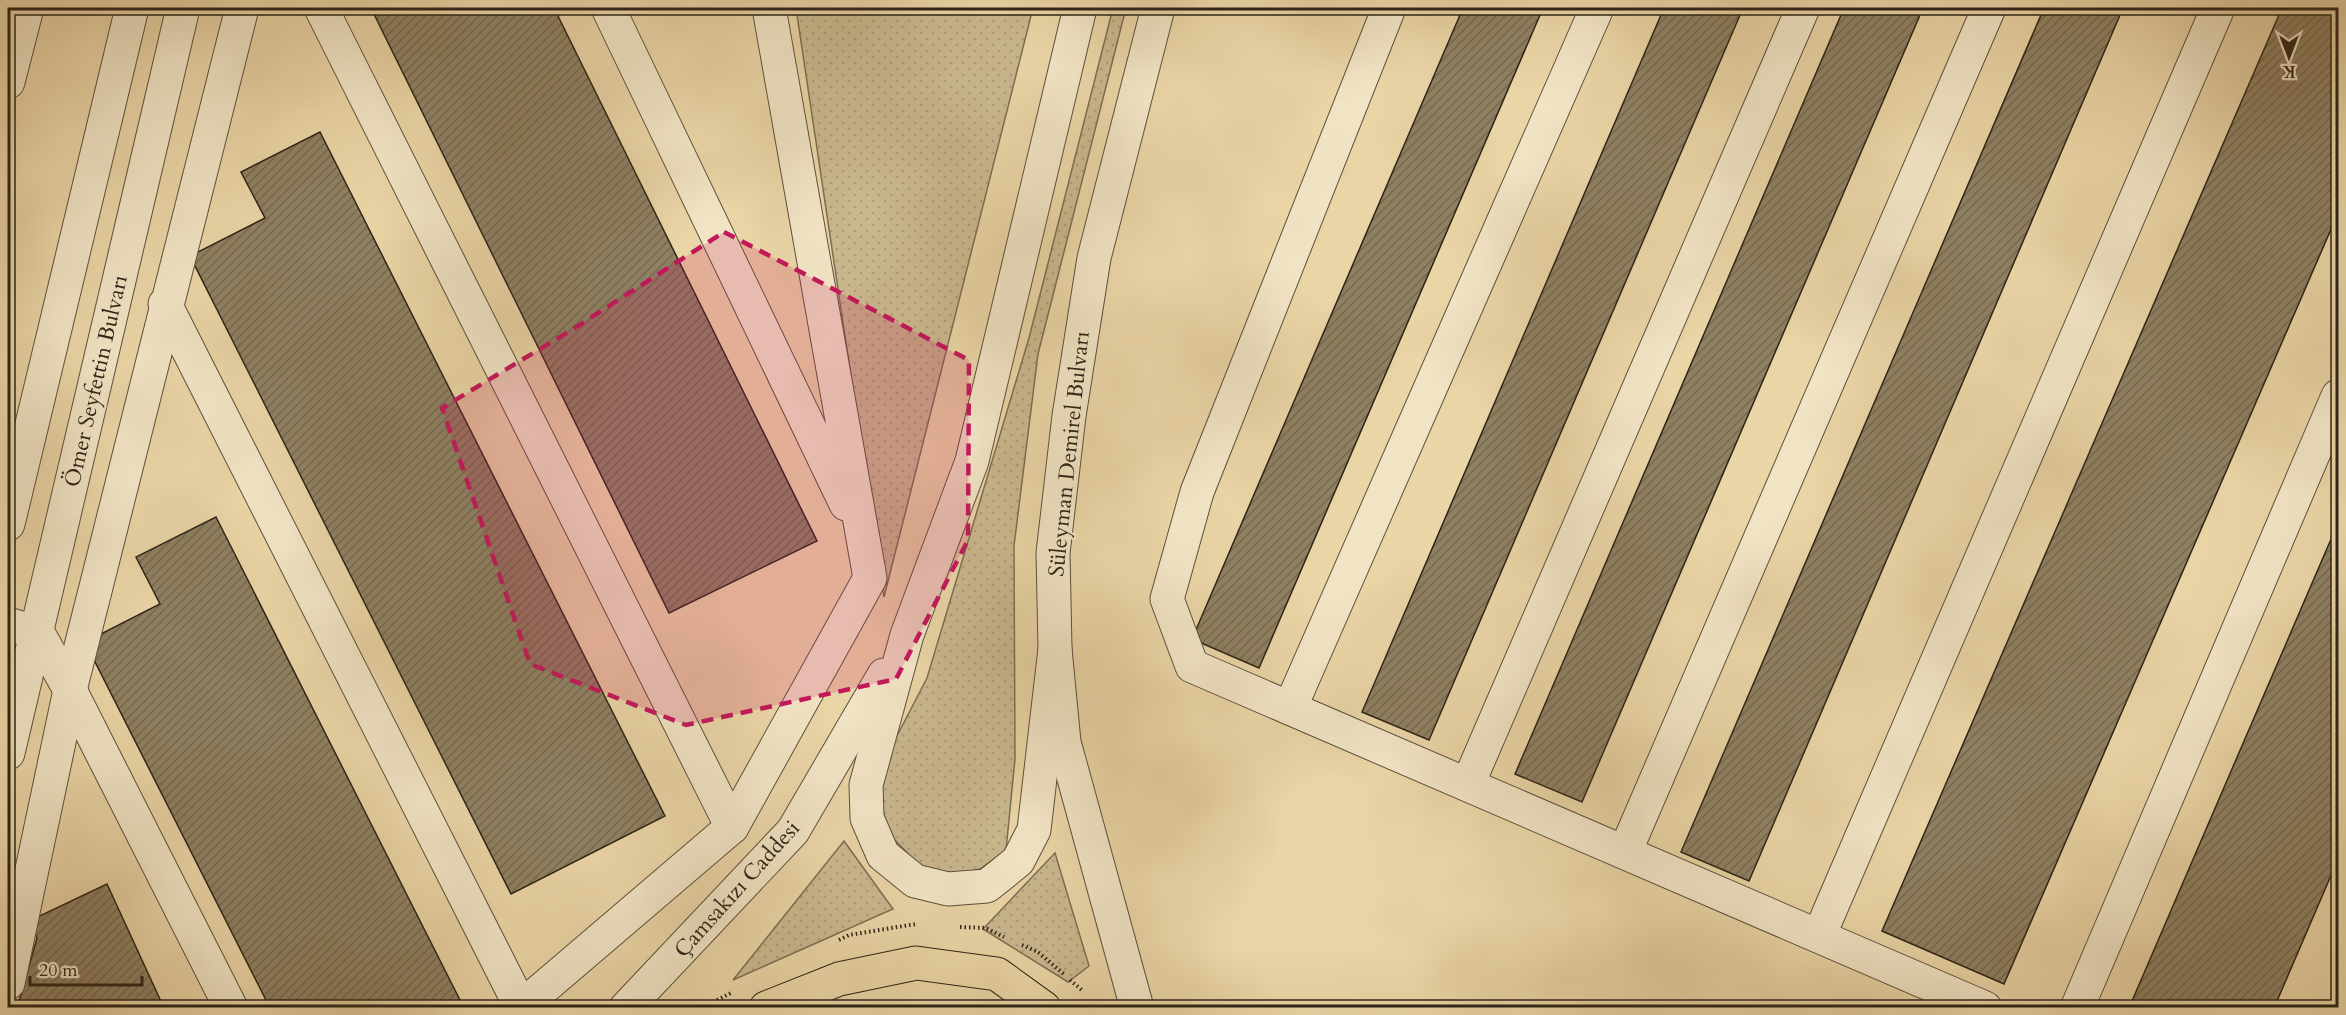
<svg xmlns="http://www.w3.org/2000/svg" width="2346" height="1015" viewBox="0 0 2346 1015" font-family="Cardo,serif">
	<defs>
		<pattern id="grass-dots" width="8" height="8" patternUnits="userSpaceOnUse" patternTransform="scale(1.5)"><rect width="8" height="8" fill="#cab78e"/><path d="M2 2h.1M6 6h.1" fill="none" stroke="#ae9d7a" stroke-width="1.8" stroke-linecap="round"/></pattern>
		<pattern id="building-hatch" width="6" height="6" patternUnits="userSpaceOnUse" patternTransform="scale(1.5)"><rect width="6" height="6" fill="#8f8062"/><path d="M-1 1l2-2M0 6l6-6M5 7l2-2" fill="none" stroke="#756950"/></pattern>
	</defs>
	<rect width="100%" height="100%" fill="#ead5a6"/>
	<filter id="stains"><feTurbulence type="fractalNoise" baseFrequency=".00333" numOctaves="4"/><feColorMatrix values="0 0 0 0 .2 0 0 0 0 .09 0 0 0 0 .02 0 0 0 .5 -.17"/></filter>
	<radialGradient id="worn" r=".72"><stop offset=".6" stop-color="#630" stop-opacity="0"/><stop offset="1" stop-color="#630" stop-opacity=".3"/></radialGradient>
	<g fill="url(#grass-dots)" stroke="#7c6e53" stroke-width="1.5">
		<polygon points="796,8 1033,8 884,597"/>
		<polygon points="1113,8 1126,8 1038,354 1014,546 1015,759 1006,850 980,869 950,875 919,865 891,836 878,803 885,759 927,678 1029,338"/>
		<polygon points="844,841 893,909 733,980"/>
		<polygon points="1055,853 1089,966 1068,982 983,929"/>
	</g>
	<g fill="url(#building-hatch)" stroke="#2d2418" stroke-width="1.5">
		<polygon points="371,8 554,8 817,541 669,613"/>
		<polygon points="1463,8 1543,8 1259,668 1192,639"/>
		<polygon points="1664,8 1743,8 1429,740 1362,712"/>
		<polygon points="1844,8 1923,8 1582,802 1515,774"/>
		<polygon points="2044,8 2123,8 1749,881 1681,852"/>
		<polygon points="2282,8 2338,8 2338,213 2004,984 1882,931"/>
		<polygon points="320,132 665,816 511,894 190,256 265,218 241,172"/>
		<polygon points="216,517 464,1008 270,1008 85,642 160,604 136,557"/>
		<polygon points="2338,523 2338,859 2274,1008 2129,1008"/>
		<polygon points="107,884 164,1008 17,1008 37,938 29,921"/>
	</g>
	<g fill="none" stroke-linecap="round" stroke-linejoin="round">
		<defs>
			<g id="minor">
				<polyline points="321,8 732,827"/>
				<polyline points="608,8 846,504"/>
				<polyline points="1389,8 1197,492 1167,599 1192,666 1985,1008"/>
				<polyline points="8,82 27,8"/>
				<polyline points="165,304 521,1007"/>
				<polyline points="8,524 132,8"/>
				<polyline points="8,624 38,633 70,690 231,1008"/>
				<polyline points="1055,649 1034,830 1018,861 987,886 948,889 915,881 883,855 867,818 866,785 907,635 972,461 1080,8"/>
				<polyline points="1290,708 1597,8"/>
				<polyline points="8,753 183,8"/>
				<polyline points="1468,784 1803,8"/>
				<polyline points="1625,852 1989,8"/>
				<polyline points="1819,936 2218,8"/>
				<polyline points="8,983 70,690 242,8"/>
				<polyline points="520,1008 732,827 870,578 769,8"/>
				<polyline points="626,1008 793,831 884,675"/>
				<polyline points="1137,1008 1064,742 1055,649 1053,553 1069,416 1094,258 1158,8"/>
				<polyline points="2077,1008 2338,396"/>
			</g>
			<polyline id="major" points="766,1008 839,979 916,963 997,974 1044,1008"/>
		</defs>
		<use href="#minor" stroke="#5c503c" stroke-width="35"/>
		<use href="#major" stroke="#2d2418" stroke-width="35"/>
		<g stroke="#2d2418" stroke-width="4" stroke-dasharray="1.5 3" stroke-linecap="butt">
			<polyline points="960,927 986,928 1004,937"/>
			<polyline points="839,940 849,935 916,924"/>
			<polyline points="1022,945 1038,952 1065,975"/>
			<polyline points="1070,980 1083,991"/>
			<polyline points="713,1002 733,992"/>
		</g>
		<use href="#minor" stroke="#f1e4c5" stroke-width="33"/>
		<use href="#major" stroke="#ead5a6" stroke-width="33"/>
	</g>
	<path fill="#c2185b" fill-opacity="0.2" stroke="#c2185b" stroke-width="4.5" stroke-dasharray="12 8" stroke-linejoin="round" d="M724,232L969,360L968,540L896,679L686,725L530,664L442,408L573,329Z"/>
	<g text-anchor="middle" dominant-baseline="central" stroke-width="4.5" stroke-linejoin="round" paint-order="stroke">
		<g font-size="22" fill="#2d2418" stroke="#f1e4c5">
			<text transform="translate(96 381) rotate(-77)">Ömer Seyfettin Bulvarı</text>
			<text transform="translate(1069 454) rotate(-84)">Süleyman Demirel Bulvarı</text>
			<text transform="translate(737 889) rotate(-48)">Çamsakızı Caddesi</text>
		</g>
	</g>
	<rect width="2346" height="1015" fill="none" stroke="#ead5a6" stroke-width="30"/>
	<rect x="9" y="9" width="2328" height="997" fill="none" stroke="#2d2418" stroke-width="3"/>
	<rect x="15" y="15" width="2316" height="985" fill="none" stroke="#2d2418" stroke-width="1.5"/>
	<g transform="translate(2289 57) rotate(180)" stroke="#f1e4c5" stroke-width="4.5" paint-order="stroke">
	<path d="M0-4.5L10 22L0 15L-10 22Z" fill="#2d2418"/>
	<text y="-9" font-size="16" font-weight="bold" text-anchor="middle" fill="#2d2418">K</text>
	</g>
	<path d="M30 976v9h112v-9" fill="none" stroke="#2d2418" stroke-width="3"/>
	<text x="39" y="976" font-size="18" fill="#2d2418" stroke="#f1e4c5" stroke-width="4.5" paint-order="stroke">20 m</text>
	<rect width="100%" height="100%" filter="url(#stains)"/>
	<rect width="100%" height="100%" fill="url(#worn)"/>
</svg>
